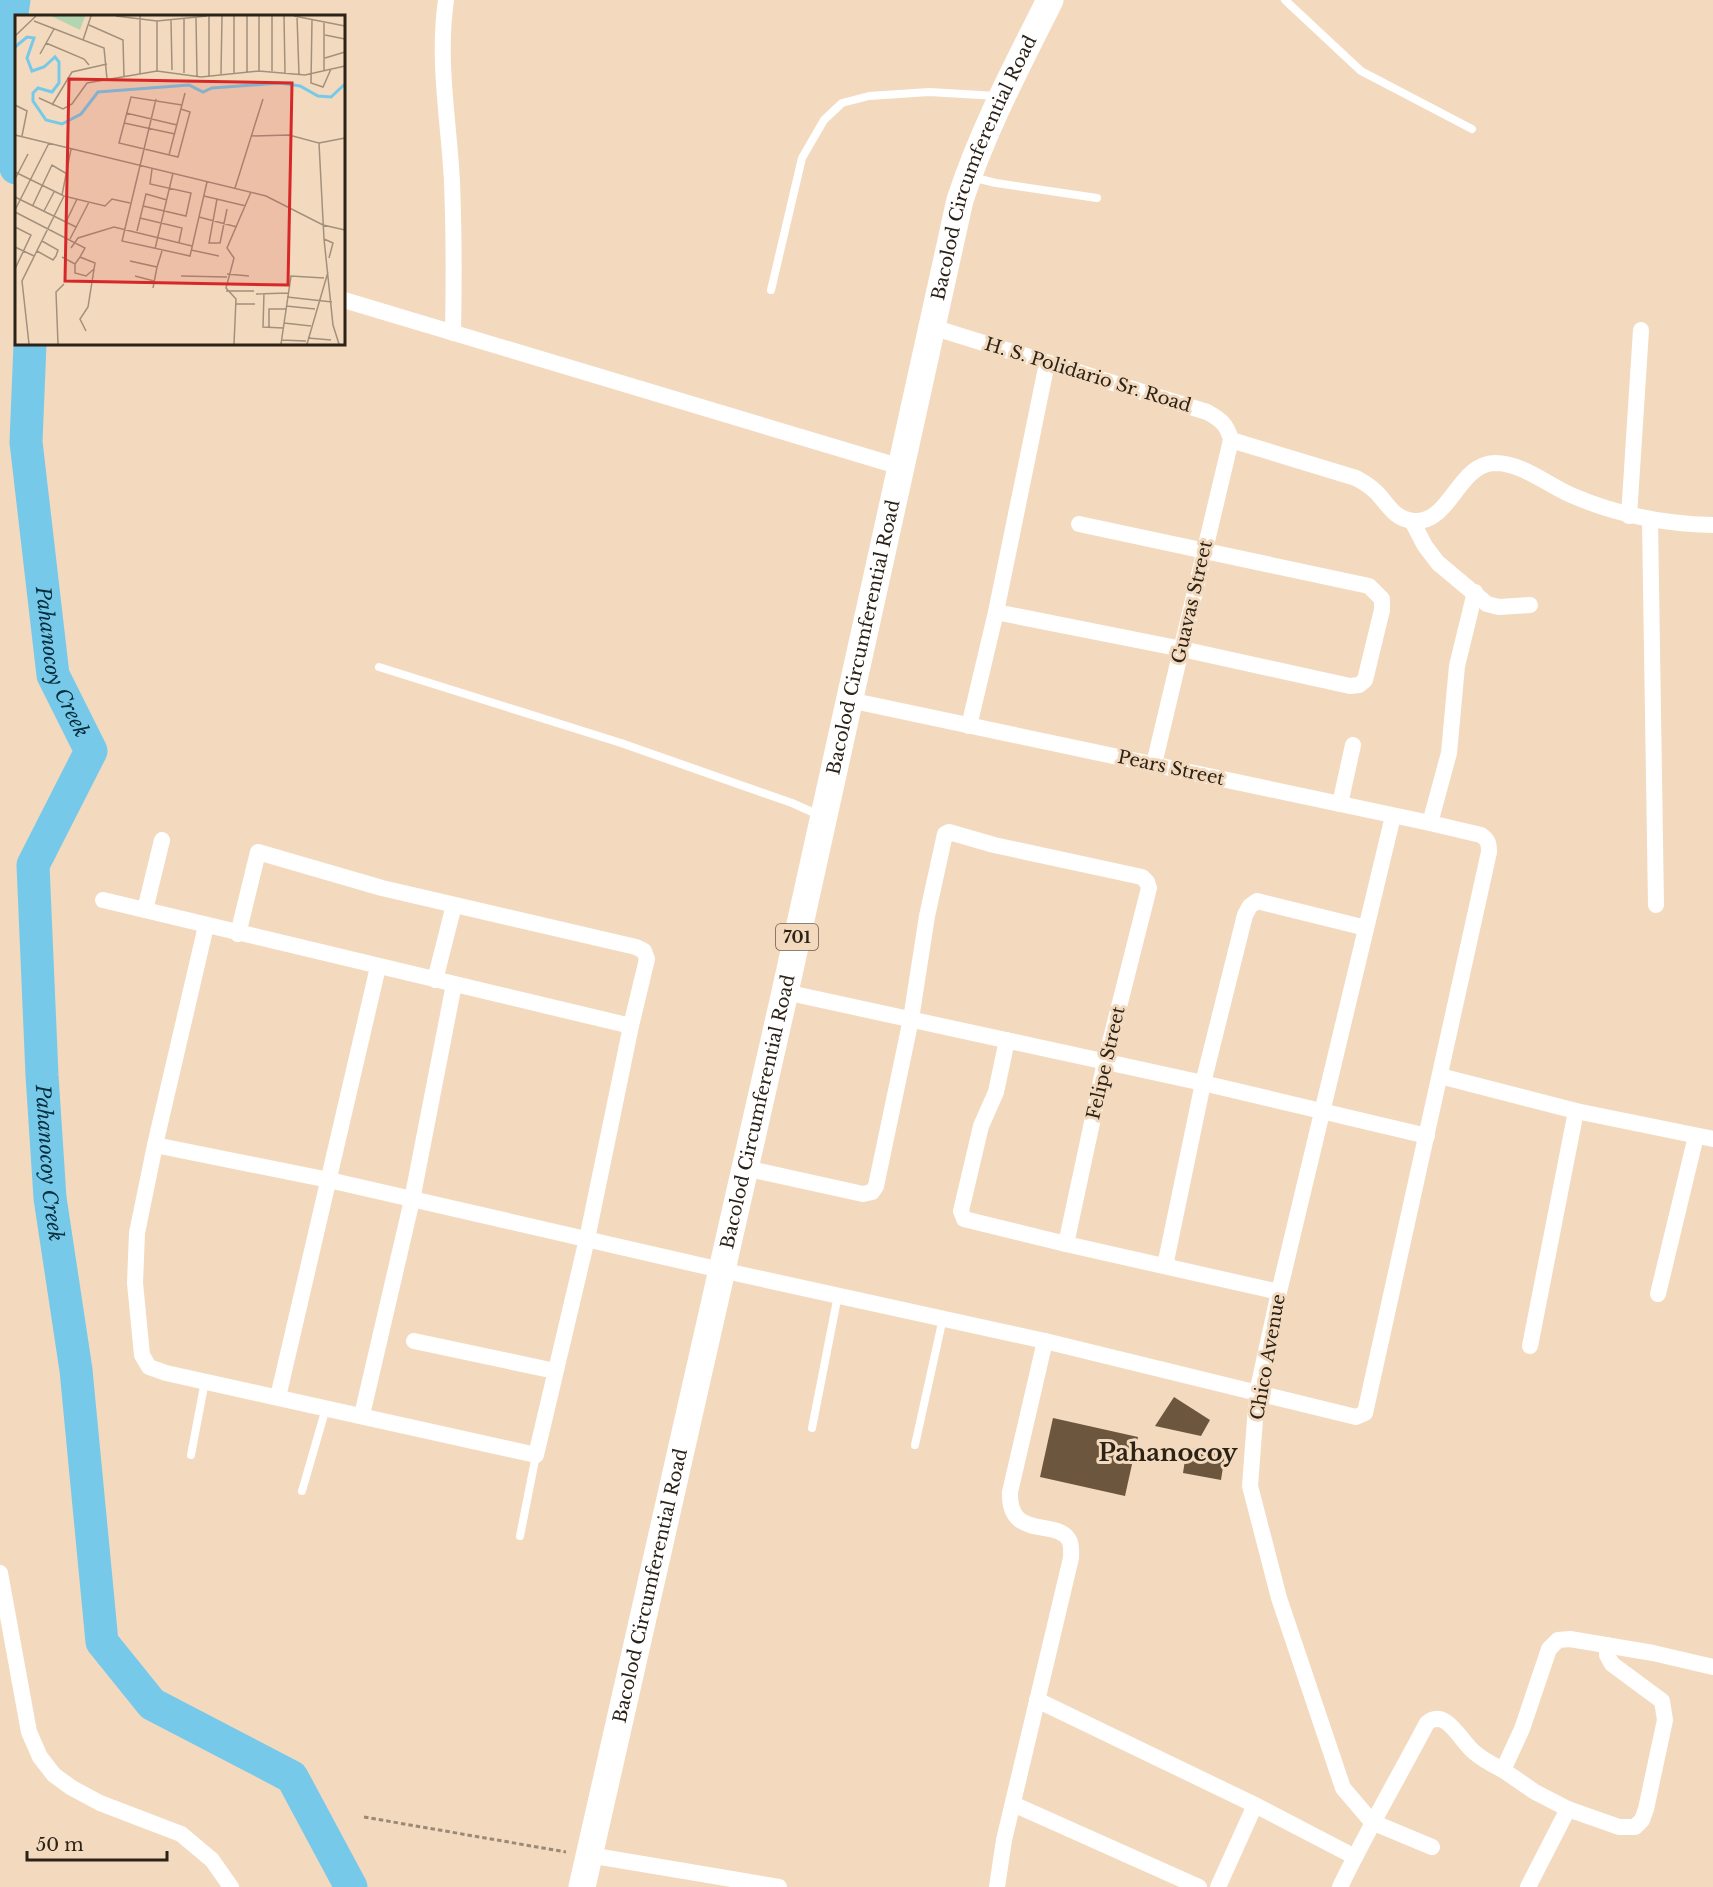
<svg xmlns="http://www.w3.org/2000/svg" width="1713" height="1887" viewBox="0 0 1713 1887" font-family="'Libre Baskerville',serif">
	<rect width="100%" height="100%" fill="#f3dabe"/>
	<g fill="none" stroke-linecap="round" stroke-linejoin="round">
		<g stroke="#77c9ea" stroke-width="33">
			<polyline points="0,89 14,0"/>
			<polyline points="0,103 16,168"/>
			<path id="s1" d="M30,344L26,442L53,675L91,751L33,865L42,1075L50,1198L76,1370L102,1642L152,1704L292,1777L351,1887"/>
		</g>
	</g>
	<g fill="#6c573e">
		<polygon points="1174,1397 1210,1420 1201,1436 1155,1426"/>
		<polygon points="1053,1418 1138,1437 1125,1496 1040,1477"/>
		<polygon points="1187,1447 1225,1454 1221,1480 1183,1473"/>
	</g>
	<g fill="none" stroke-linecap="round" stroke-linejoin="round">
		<polyline stroke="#9b8975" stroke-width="3" stroke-dasharray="4.5 3" stroke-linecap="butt" points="364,1817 566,1852"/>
		<g stroke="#fff" stroke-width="8">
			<polyline points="1285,0 1361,71 1472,129"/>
			<polyline points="971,177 996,183 1097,198"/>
			<polyline points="771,290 802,158 824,120 842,103 869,96 929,92 997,96"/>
			<polyline points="379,667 621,743 792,803 821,816"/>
			<polyline points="812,1428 838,1295"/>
			<polyline points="915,1445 943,1318"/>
			<polyline points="191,1455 205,1381"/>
			<polyline points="302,1491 326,1408"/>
			<polyline points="520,1536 536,1455"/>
		</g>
		<g stroke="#fff" stroke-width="16">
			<path d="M446,0C437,61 449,122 452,182C454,233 454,283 453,333"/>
			<polyline points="344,300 901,467"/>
			<path d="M932,327L1207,412C1220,419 1227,424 1231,440L1154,764"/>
			<path d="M1231,440L1356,478C1363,482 1369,485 1375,491C1388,503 1392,518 1413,521C1451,524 1457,464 1495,463C1522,463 1548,485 1571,495C1617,515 1663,524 1713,525"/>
			<polyline points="1629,516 1641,330"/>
			<polyline points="1412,521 1425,546 1438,563 1487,604 1499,607 1530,605"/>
			<polyline points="1650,521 1656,905"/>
			<polyline points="996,612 1182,649 1350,686 1359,685 1365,680 1382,610 1382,599 1369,586 1079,524"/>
			<polyline points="969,726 996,612 1047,363"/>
			<polyline points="1340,804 1353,745"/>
			<polyline points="1393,816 1279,1292 1257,1393 1250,1486 1279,1598 1343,1788 1372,1822 1432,1847"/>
			<polyline points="1430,823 1449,753 1457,666 1475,592"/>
			<polyline points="103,900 631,1026"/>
			<polyline points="145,910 162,840"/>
			<polyline points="206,926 155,1145 137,1233 135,1283 142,1355 149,1367 166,1373 536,1455 587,1239 631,1026 647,959 644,951 636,947 382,888 258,852 238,934"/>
			<polyline points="435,980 454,905"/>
			<polyline points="785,992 1203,1083 1427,1136"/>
			<polyline points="1007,1040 996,1092 981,1126 961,1211 964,1219 1066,1244 1279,1292"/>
			<polyline points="1440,1076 1576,1111 1530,1346"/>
			<polyline points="1576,1111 1713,1139"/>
			<path d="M155,1145L329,1180L721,1270L1045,1341L1356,1417L1365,1413L1489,852C1489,843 1488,840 1481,835L1430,823L849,700"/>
			<polyline points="745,1168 863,1194 872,1192 876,1186 911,1019 927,916 945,834 949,832 994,845 1142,877 1147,882 1149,888 1105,1062 1066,1244"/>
			<polyline points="1165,1266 1203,1083 1245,915 1250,906 1257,901 1366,928"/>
			<polyline points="1658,1294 1696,1136"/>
			<polyline points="414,1341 555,1371"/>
			<polyline points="278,1397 378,967"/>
			<polyline points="362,1415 412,1200 454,984"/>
			<polyline points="0,1573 29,1732 40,1757 54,1775 72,1788 100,1803 181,1834 212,1860 231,1887"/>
			<polyline points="1037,1700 1255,1805 1355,1857"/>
			<polyline points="1503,1770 1535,1792 1568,1809 1528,1887"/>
			<polyline points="1013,1804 1199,1887"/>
			<polyline points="1568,1809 1619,1827 1635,1827 1642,1820 1646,1809 1665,1720 1662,1701 1612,1664 1607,1655 1607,1645"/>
			<polyline points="589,1855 779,1887"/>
			<path d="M997,1887L1004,1840L1071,1558C1071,1552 1072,1545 1069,1540C1057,1518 1008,1541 1010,1492L1045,1341"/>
			<polyline points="1218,1887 1255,1805"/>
			<path d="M1340,1887C1367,1831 1398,1778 1427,1723C1446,1707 1461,1742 1474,1752C1483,1760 1493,1765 1503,1770L1522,1729L1549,1649L1558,1640L1570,1639L1653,1653L1713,1667"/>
		</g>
		<path stroke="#fff" stroke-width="27" id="s2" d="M582,1887L785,992L960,200C983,130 1017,66 1050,0"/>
	</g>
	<g text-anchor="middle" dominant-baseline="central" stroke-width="6" stroke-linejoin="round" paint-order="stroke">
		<rect fill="#f3dabe" stroke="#67594a" stroke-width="1.5" x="776" y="924" width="42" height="26" rx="4.5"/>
		<g font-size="16" font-weight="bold" fill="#2b2218">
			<text x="797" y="937">701</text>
		</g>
		<g font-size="18" fill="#2b2218" stroke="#f3dabe">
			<text stroke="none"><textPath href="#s2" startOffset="1767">Bacolod Circumferential Road</textPath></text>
			<text transform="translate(1088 375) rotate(17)">H. S. Polidario Sr. Road</text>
			<text transform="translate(1192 602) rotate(-77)">Guavas Street</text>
			<text stroke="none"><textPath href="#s2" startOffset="1281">Bacolod Circumferential Road</textPath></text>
			<text transform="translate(1171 768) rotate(12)">Pears Street</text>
			<text transform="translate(1106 1063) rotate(-77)">Felipe Street</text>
			<text stroke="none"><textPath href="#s2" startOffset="795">Bacolod Circumferential Road</textPath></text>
			<text transform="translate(1268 1357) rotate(-80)">Chico Avenue</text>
			<text stroke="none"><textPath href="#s2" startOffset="309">Bacolod Circumferential Road</textPath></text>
		</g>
		<g font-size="20" font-style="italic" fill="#062e3c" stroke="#f3dabe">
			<text stroke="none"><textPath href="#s1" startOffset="322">Pahanocoy Creek</textPath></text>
			<text stroke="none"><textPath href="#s1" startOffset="844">Pahanocoy Creek</textPath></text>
		</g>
		<g font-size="24" font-weight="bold" fill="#2b2218" stroke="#f3dabe">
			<text x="1168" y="1452">Pahanocoy</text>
		</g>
	</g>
	<g transform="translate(15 15)">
		<rect width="330" height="330" fill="#f3dabe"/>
		<path d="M36,1H70L65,15Z" fill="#b4d5b2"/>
		<path fill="none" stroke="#77c9ea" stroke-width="3" d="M0,32L12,22L19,23L12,43L17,56L29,52L40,42L44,47V68L37,77L23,73L18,78V86L31,105L47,109L66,99L83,77L174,70L188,77L197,73L265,68L285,71L303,81L316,82L330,69"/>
		<path fill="none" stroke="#a3907c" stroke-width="1.5" d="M101,1L142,6L192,1M125,1V59M194,1V62M219,1V58M232,1V57M244,1V56M257,1V56M269,1L270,58M279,1L330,11M282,1L284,60M181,3L182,61M169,4V58M156,5L157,55M297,5L296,68L308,72L316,54M19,6L89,33L92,64M142,6V56M309,7V56M74,10L108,25L109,62M310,20L330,24M0,21L21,1M68,25L76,1M31,28L69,44L74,50M25,39L39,14M310,43L330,37M206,59L207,1M24,83L48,94L57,89L72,68L142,56L186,62L244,56L290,60L330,51M141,84L107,226L175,241L192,167M0,90L12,96L7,121M37,90L57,57L92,49M166,94L175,97L163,142L104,128L116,82L167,90M111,98L162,110M109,108L160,119M0,120L251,181L308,210L330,215M236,121L274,120L304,128L309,224L318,310L324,329M304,128L330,123M154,140L170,78M0,157L49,181L90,191L97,184L115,188M0,164L13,139M220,173L248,84M47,180L56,134M189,181L231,191M0,182L61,212M202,184L194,228H205L212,194M18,190L37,150L52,159M128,191L171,201L176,178L135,169L137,154M0,195L34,128M29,196L39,177M0,197L70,233L65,242L80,248L73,292L65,304L71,316M184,202L222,212M125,203L167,213L164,227M51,207L62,184M0,212L16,220L0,254M122,216L131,179L152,185M55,224L74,187M309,224L318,228L314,243M0,232L19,241M56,233L63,223L99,212L177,231M140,234L158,158M176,235L204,241M22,236L38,245L41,241L43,235L27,226M47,242L60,249L65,242M115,246L142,252L147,236M60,249V258L71,261L79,254M212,259L234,261M120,261L139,266M166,261L212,262M138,273L142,252M211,276H239M249,278L248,312L268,313M241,279L273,278M272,282L317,287M221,289H240M271,291L300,294M269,308L296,311M254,313V294H271M293,323L316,325M266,325L291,326M14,329L7,266L49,181M43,329L41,277L49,269M219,329L221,284L211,273L219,243L212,233L236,177M266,329L276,261L309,263M292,329L313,257"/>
		<path fill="#d62828" fill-opacity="0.15" stroke="#d62828" stroke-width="3" d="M54,64L277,68L273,270L50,266Z"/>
		<rect width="330" height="330" fill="none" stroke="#2b2218" stroke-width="3"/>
	</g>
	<path d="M27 1851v9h140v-9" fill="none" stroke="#2b2218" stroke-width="3"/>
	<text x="36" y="1851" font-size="18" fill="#2b2218" stroke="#f3dabe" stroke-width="4.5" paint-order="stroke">50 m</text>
</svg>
